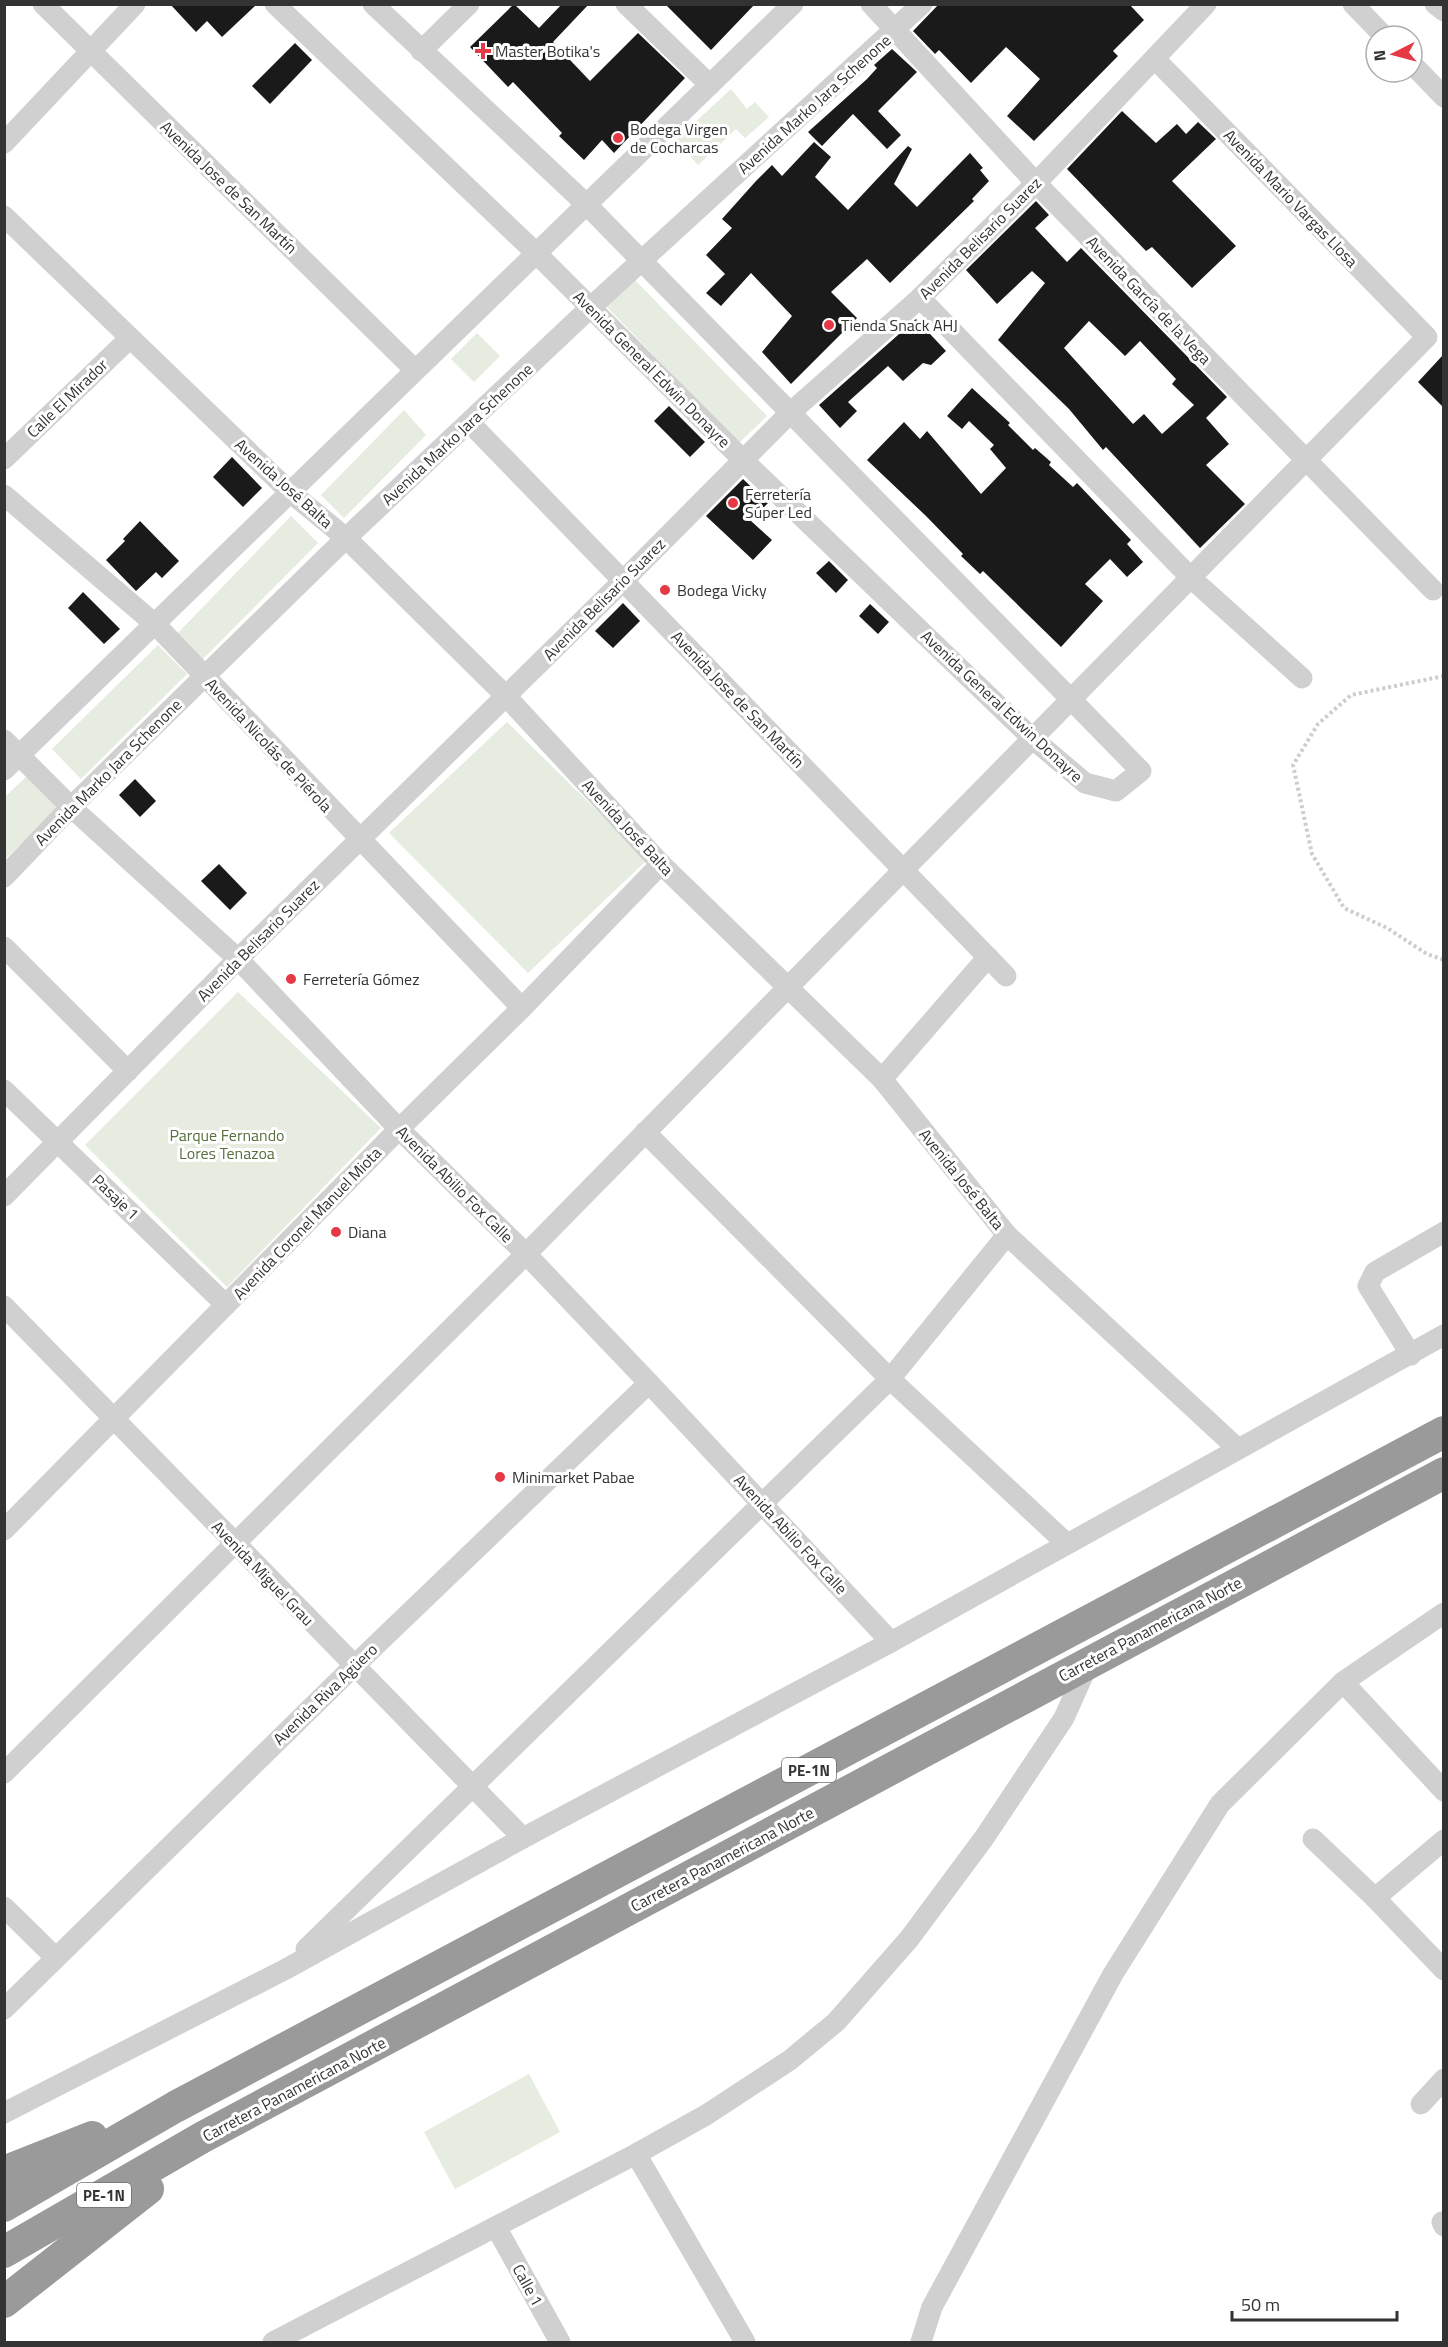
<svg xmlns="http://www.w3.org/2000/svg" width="1448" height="2347" viewBox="0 0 1448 2347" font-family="'Titillium Web',sans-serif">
	<rect width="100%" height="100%" fill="#fff"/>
	<g fill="#e6ecdf">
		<polygon points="731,89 747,109 755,102 769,117 745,138 736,129 698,165 676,140"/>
		<polygon points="634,279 767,416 739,443 606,306"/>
		<polygon points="477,333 500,356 474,382 451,359"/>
		<polygon points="404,410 426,435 344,518 321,495"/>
		<polygon points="291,516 318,543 199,663 174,637"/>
		<polygon points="158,645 187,674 81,779 52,749"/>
		<polygon points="507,722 647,860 528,973 389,833"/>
		<polygon points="31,772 62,805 5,859 5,797"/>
		<polygon points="238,992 381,1128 227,1287 85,1145"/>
		<polygon points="529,2074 560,2132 455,2189 424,2132"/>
	</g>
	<g fill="#1a1a1a" fill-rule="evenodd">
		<polygon points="170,4 257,4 222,37 207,21 196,32"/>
		<polygon points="514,4 539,28 562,4 589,4 553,42 590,81 638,33 685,78 614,153 602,140 584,160 559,136 562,133 513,82 508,87 470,47"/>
		<polygon points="665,4 755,4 711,50"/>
		<polygon points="939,4 1129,4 1144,20 1113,51 1118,56 1034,141 1007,116 1040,79 1006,47 971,83 939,50 935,54 913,31"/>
		<polygon points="295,43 312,60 270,104 252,86"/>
		<polygon points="892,49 917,72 878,111 901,135 887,149 853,114 822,146 808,132 867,79 877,68 874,65"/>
		<polygon points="1122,111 1156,143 1177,124 1186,134 1198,122 1216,139 1172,181 1236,246 1192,288 1152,247 1146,251 1067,169"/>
		<polygon points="814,142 831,157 815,177 848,210 908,146 912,149 894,184 917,207 970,153 983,168 980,170 989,181 972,199 974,201 890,283 867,259 831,292 857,318 791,384 762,352 792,316 751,273 721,306 706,293 725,274 706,255 732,228 722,219 756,181 772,165 782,176"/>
		<path d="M1036,201L1049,215L1035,228L1067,262L1081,248L1227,397L1206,418L1229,444L1206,465L1245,504L1200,548L1106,447L1103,450L1069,409L998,340L1045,283L1032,271L997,304L966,270ZM1089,321L1125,356L1140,341L1176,379L1172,384L1194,405L1162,434L1144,414L1133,424L1064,348Z"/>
		<polygon points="916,319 946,351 931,365 923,363 903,381 888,366 848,402 857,411 840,428 819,405"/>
		<polygon points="1443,355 1443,407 1418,382"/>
		<polygon points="972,388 1010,423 1008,425 1033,450 1035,448 1051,462 1049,465 1073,487 1077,483 1131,540 1127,544 1143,562 1127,577 1110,559 1085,584 1103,601 1061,647 983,571 980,574 961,556 963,554 926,516 867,460 904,422 920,439 927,431 981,494 1006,468 990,449 994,445 969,421 962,429 947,416"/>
		<polygon points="669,406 705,442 690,457 654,421"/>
		<polygon points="232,457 262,488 243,507 213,477"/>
		<polygon points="743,479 768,503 751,521 772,540 753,560 706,516"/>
		<polygon points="140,521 179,561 162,578 156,572 136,591 106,560 125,541 123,539"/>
		<polygon points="829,561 848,580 836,593 816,573"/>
		<polygon points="83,592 120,629 104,644 68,608"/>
		<polygon points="623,603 640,621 613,648 595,631"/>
		<polygon points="870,604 889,622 878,634 859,616"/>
		<polygon points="135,779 156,801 140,817 119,795"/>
		<polygon points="219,864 247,893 230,910 201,881"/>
	</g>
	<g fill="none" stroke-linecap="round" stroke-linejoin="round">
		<polyline stroke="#cdcdcd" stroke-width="4" stroke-dasharray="3 3" stroke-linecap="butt" points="1444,676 1351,695 1318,724 1293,765 1312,854 1344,908 1387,928 1427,954 1444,960"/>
		<g stroke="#d0d0d0" stroke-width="21">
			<polyline points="43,4 415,370"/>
			<polyline points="275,4 535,252 743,460 1032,738 1085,783 1116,791 1141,771 586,204 373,4"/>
			<polyline points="626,4 710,85"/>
			<polyline points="871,4 1036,183 1433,590"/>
			<polyline points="1353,4 1384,36"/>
			<polyline points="1435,4 1444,11"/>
			<polyline points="421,51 469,4"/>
			<polyline points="1412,64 1444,97"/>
			<polyline points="4,143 135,4"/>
			<polyline points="4,216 290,492 346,538 506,696 661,864 882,1079 1007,1235 1238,1449"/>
			<polyline points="920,298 1191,578 1302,678"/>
			<polyline points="470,423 1006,976"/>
			<polyline points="4,459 130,338"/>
			<polyline points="4,495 156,625 522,1008"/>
			<polyline points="4,740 71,807 238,959 399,1129 526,1254 649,1383 891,1642"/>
			<polyline points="4,770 793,4"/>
			<polyline points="4,877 71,807 346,538 591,307 922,4"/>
			<polyline points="4,947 128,1071"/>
			<polyline points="882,1079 988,957"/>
			<polyline points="4,1090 226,1305"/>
			<polyline points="645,1132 890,1379 1066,1543"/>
			<polyline points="4,1196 238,959 623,581 791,412 920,298 1036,183 1206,4"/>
			<polyline points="4,1306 523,1838"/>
			<polyline points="1411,1355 1368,1286 1375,1272 1444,1232"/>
			<polyline points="4,1530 399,1129 522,1008 661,864"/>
			<polyline points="1343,1682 1444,1791"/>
			<polyline points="4,1773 526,1254 1427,337 1155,59"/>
			<polyline points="1313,1839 1375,1898 1444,1970"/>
			<polyline points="1375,1898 1444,1840"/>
			<polyline points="4,1907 56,1958"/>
			<polyline points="306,1949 890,1379 1007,1235"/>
			<polyline points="4,2009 354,1666 649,1383"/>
			<polyline points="1421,2104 1444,2079"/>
			<polyline points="4,2113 286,1969 523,1838 891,1642 1444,1335"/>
			<polyline points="636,2154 745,2342"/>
			<polyline points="1442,2222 1444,2226"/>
			<polyline points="496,2227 560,2342"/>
			<polyline points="273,2342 636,2154 706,2115 790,2060 836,2022 909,1939 984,1838 1064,1718 1089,1662"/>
			<polyline points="921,2342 932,2307 1113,1974 1220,1804 1343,1682 1444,1613"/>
		</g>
		<g stroke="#9a9a9a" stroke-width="32">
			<polyline points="4,2172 92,2137"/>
			<polyline points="4,2206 175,2107 1444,1432"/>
			<polyline points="4,2252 203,2137 1444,1473"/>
			<polyline points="4,2302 148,2189"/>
		</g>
	</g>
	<g fill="#e63946" stroke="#fff" stroke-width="2">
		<path d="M480 42h6v6h6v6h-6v6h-6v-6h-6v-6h6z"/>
		<circle cx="618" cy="138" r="6"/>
		<circle cx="829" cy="325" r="6"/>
		<circle cx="733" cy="503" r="6"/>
		<circle cx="665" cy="590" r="6"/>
		<circle cx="291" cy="979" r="6"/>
		<circle cx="336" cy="1232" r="6"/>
		<circle cx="500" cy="1477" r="6"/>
	</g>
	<g text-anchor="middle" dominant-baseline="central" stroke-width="6" stroke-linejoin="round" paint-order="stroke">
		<g fill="#fff" stroke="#707070" stroke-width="1.5">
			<rect x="782" y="1758" width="54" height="24" rx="4.5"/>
			<rect x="77" y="2183" width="54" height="24" rx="4.5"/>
		</g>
		<g font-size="15" font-weight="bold" fill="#333">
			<text x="809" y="1770">PE-1N</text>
			<text x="104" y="2195">PE-1N</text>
		</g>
		<g font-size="16" fill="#333" stroke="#fff" text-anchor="start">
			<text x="495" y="51">Master Botika's</text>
			<text x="630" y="129">Bodega Virgen<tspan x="630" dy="18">de Cocharcas</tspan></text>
			<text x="841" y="325">Tienda Snack AHJ</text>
			<text x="745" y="494">Ferretería<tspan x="745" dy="18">Súper Led</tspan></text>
			<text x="677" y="590">Bodega Vicky</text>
			<text x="303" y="979">Ferretería Gómez</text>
			<text x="348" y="1232">Diana</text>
			<text x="512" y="1477">Minimarket Pabae</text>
		</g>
		<g font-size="16" fill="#333" stroke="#fff">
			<text transform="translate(814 104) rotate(-42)">Avenida Marko Jara Schenone</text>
			<text transform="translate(229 187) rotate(44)">Avenida Jose de San Martín</text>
			<text transform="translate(1291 198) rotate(46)">Avenida Mario Vargas Llosa</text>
			<text transform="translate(980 238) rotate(-45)">Avenida Belisario Suarez</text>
			<text transform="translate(1149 300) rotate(46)">Avenida García de la Vega</text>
			<text transform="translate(652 369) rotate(45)">Avenida General Edwin Donayre</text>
			<text transform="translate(67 398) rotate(-44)">Calle El Mirador</text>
			<text transform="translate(457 434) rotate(-43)">Avenida Marko Jara Schenone</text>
			<text transform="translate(284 483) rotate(42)">Avenida José Balta</text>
			<text transform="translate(604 599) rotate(-45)">Avenida Belisario Suarez</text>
			<text transform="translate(738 699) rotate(46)">Avenida Jose de San Martín</text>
			<text transform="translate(1002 706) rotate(43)">Avenida General Edwin Donayre</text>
			<text transform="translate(269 745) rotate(47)">Avenida Nicolás de Piérola</text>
			<text transform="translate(108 772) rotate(-45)">Avenida Marko Jara Schenone</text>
			<text transform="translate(628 827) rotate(47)">Avenida José Balta</text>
			<text transform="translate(258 940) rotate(-45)">Avenida Belisario Suarez</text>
			<text transform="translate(962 1179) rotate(51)">Avenida José Balta</text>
			<text transform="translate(455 1184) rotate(45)">Avenida Abilio Fox Calle</text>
			<text transform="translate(116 1197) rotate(44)">Pasaje 1</text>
			<text transform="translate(307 1223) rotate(-46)">Avenida Coronel Manuel Miota</text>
			<text transform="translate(791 1534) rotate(47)">Avenida Abilio Fox Calle</text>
			<text transform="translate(263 1573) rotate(46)">Avenida Miguel Grau</text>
			<text transform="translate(1150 1629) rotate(-28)">Carretera Panamericana Norte</text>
			<text transform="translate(325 1694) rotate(-44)">Avenida Riva Agüero</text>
			<text transform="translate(722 1859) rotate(-28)">Carretera Panamericana Norte</text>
			<text transform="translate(294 2089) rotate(-28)">Carretera Panamericana Norte</text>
			<text transform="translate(528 2285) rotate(61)">Calle 1</text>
		</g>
		<g font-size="16" fill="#56703f" stroke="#fff">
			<text x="227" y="1135">Parque Fernando<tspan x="227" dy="18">Lores Tenazoa</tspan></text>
		</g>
	</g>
	<rect width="1448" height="2347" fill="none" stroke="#333333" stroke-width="12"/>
	<g transform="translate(1394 54) rotate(264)"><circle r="28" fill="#ffffff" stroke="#adadad" stroke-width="1.5"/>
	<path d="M0-4.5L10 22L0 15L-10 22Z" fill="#e63946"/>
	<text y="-9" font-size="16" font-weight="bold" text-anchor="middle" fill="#333333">N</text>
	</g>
	<path d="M1232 2311v9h165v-9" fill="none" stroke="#333333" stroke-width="3"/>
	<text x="1241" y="2311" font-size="18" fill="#333333" stroke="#ffffff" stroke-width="4.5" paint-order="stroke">50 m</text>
</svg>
